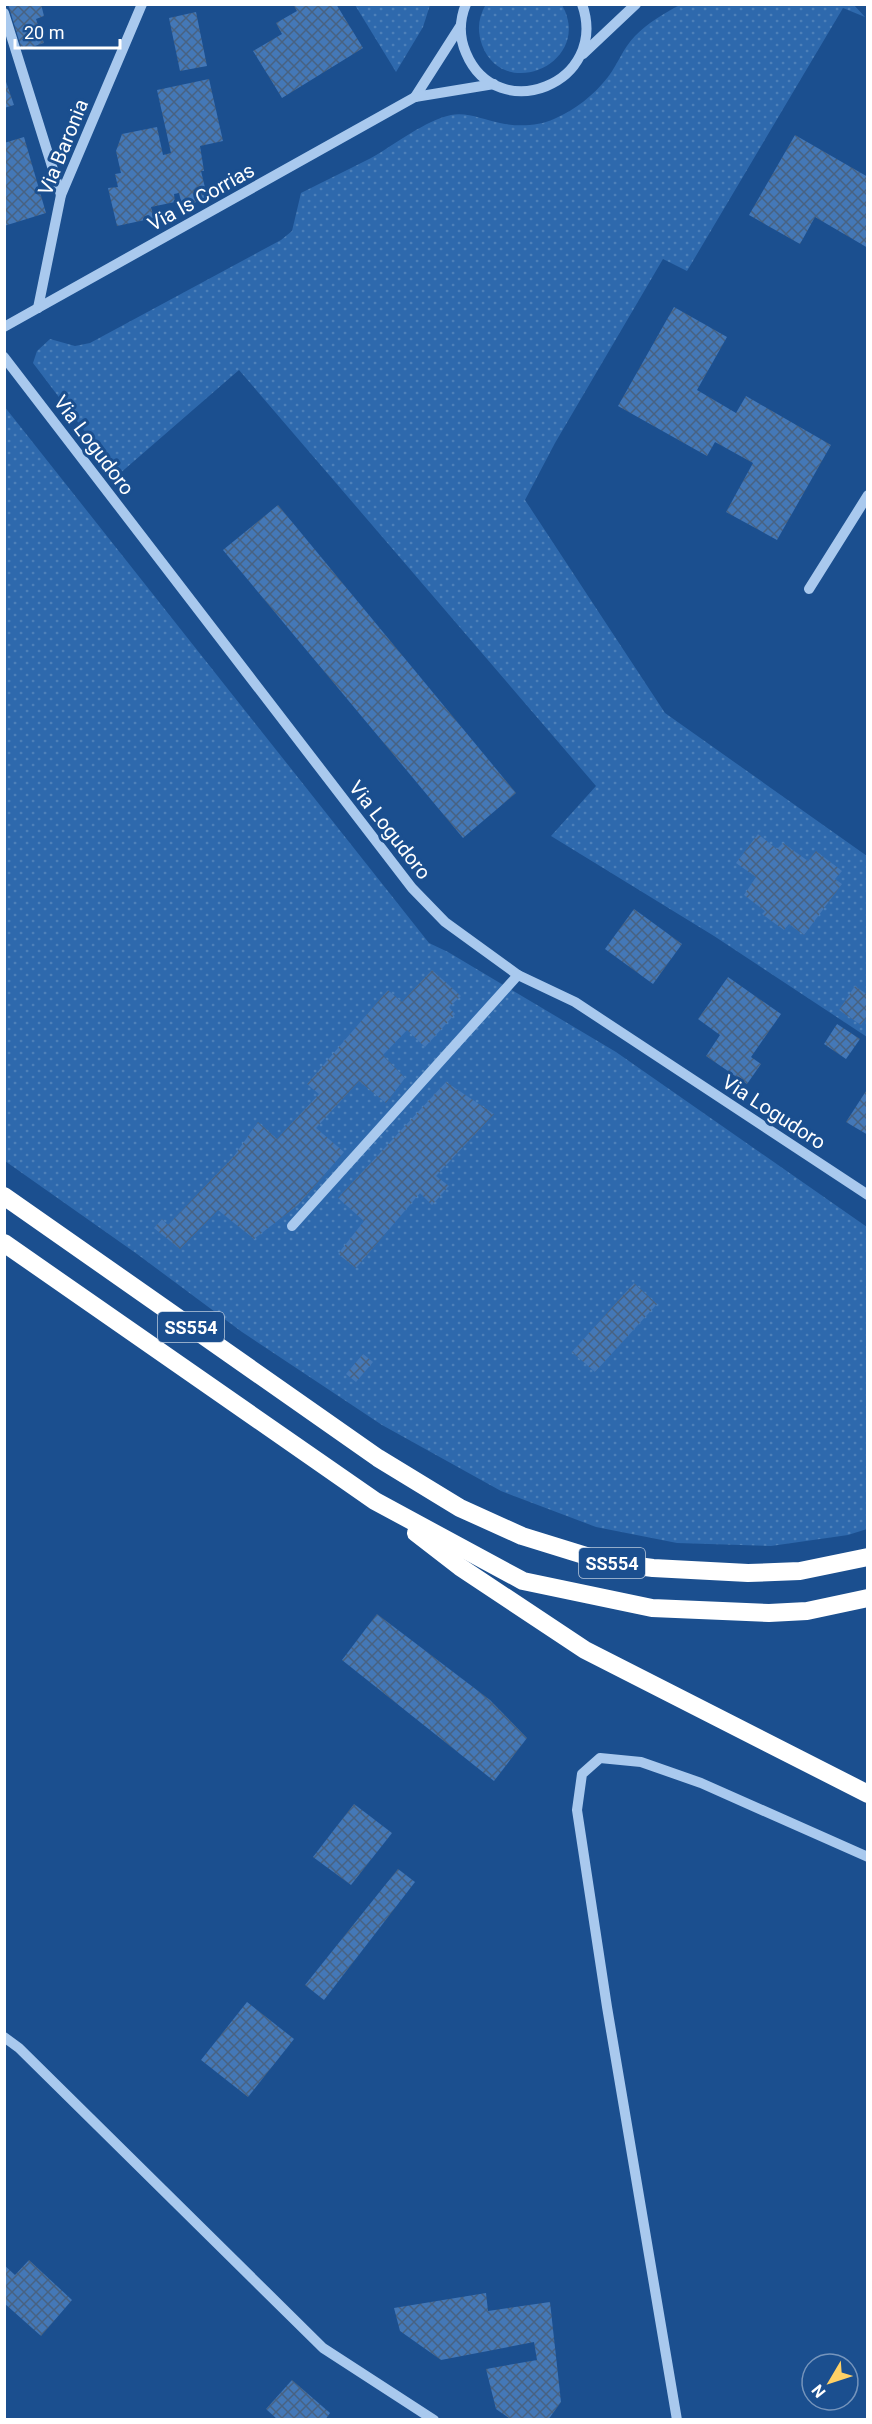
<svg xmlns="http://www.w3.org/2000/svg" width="872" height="2424" viewBox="0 0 872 2424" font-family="Roboto,sans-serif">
	<defs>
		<pattern id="grass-dots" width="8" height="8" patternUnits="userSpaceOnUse" patternTransform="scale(1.5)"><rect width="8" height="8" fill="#2e69ad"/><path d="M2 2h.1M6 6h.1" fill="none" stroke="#4d80b9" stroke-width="1.8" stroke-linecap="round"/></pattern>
		<pattern id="building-cross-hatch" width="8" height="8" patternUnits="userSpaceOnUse" patternTransform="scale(1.5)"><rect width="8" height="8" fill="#4478b7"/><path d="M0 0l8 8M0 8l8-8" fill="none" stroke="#486282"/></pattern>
	</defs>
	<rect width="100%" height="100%" fill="#1b4f8f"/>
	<g fill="url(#grass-dots)">
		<path d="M486,4L562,5C594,62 504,103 482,45C477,30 478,18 486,4Z"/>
		<polygon points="355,5 430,5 423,27 396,72"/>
		<path d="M680,5H854L865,17L843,8L687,271L663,259L555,443L525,500L665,713L867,856V1037L714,936L551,836L596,786L239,370L118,475L33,363L37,351L50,339L75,346L90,343L281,240L292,231L301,193C324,181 348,170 371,158C394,145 426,120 451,115C468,112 484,120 500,123C517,127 539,126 554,119C575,110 594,95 608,77C618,64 623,48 635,36C648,23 664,13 680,5Z"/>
		<polygon points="4,406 429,943 448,952 616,1052 867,1227 867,1529 848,1535 771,1546 677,1543 596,1527 501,1491 382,1425 242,1332 137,1254 5,1161"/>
	</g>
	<g fill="url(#building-cross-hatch)">
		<polygon points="8,4 41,4 44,16 36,19 44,43 22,50"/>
		<polygon points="293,4 336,4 363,48 282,98 253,51 282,34 276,23 297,11"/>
		<polygon points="196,12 207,66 180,71 169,18"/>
		<polygon points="4,76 14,105 4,108"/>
		<polygon points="209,79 223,141 200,146 204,171 201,171 207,196 183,209 179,193 174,194 175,202 151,207 154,218 117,226 108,188 118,187 115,174 121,173 116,151 122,134 157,127 163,155 171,153 157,90"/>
		<polygon points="795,135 868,177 868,248 815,217 800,244 749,215"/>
		<polygon points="24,137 46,213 4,226 4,143"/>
		<polygon points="674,307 727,337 697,390 736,413 746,396 831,445 777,540 726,512 753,463 715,442 707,456 618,406"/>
		<polygon points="278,505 516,793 463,838 223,550"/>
		<polygon points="758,834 777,849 783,843 808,861 816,851 842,871 835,879 842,884 804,935 789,924 784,930 762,914 765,911 744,895 756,877 736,863"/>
		<polygon points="634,909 682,944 653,984 605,949"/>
		<polygon points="432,970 461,996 449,1007 455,1014 425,1047 407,1030 383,1055 405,1078 386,1103 359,1081 316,1128 344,1152 298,1205 254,1239 218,1210 180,1249 154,1228 162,1219 168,1225 234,1156 258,1122 277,1139 319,1094 307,1084 388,990 402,1002"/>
		<polygon points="728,977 781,1014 751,1057 761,1064 747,1084 706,1056 720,1035 698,1019"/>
		<polygon points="855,986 868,995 868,1015 861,1025 839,1010"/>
		<polygon points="837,1024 860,1039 846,1059 824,1044"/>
		<polygon points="446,1082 494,1114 436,1176 449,1186 432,1205 420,1193 356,1268 338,1254 364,1221 338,1198"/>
		<polygon points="868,1088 868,1135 846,1122"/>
		<polygon points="634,1283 657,1304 595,1372 572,1352"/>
		<polygon points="363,1354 373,1362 356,1382 346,1374"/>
		<polygon points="377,1614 490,1700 527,1738 494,1781 342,1660"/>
		<polygon points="354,1804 392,1833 351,1885 313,1857"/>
		<polygon points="398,1869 415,1882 324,2000 305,1985"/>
		<polygon points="247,2002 294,2039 248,2097 201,2060"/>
		<polygon points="29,2260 72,2300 41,2336 4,2303 4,2265 15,2275"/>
		<polygon points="486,2293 488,2311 550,2302 561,2402 548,2420 512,2420 496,2409 486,2369 537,2360 534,2342 441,2360 400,2331 394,2308"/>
		<polygon points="292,2380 330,2413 325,2420 278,2420 266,2409"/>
	</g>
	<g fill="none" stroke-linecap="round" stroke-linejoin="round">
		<polyline stroke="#a9c9ee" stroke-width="4" stroke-dasharray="3 4.5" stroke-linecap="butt" points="4,1120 6,1120"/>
		<g stroke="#a9c9ee" stroke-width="10">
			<path d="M466,4C459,21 459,37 466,53C497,127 610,84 582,4"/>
			<polyline points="4,13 61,195"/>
			<polyline points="583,54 636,4"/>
			<polyline points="415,97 461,25"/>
			<polyline points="38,308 61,195 142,4"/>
			<polyline points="4,327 415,97 494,84"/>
			<polyline points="4,357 412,888 445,922 518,975 575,1002 868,1195"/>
			<polyline points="809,589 868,495"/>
			<polyline points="292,1226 518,975"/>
			<polyline points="4,2037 19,2048 323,2348 434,2420"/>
			<polyline points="677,2420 607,2007 577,1810 582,1774 600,1758 641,1762 701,1783 868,1857"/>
		</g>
		<g stroke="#fff" stroke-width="18">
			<polyline points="4,1196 378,1458 460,1508 522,1536 606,1562 653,1568 748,1573 800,1571 868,1557"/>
			<polyline points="4,1243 375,1501 523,1581 652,1608 769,1613 807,1611 868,1598"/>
			<polyline points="416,1533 460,1567 585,1650 868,1794"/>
		</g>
	</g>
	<g text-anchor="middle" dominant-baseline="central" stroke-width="6" stroke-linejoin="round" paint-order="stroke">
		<g fill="#1b4f8f" stroke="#bbcadd" stroke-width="1.5">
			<rect x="158" y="1312" width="66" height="30" rx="4.5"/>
			<rect x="579" y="1548" width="66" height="30" rx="4.5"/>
		</g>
		<g font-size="18" font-weight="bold" fill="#fff">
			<text x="191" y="1327">SS554</text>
			<text x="612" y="1563">SS554</text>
		</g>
		<g font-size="20" fill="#fff" stroke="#1b4f8f">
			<text transform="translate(63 147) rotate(-68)">Via Baronia</text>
			<text transform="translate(201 197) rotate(-29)">Via Is Corrias</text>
			<text transform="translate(94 445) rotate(53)">Via Logudoro</text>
			<text transform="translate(390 830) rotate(52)">Via Logudoro</text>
			<text transform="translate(774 1112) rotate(33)">Via Logudoro</text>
		</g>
	</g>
	<rect width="872" height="2424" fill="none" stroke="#ffffff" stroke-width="12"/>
	<g transform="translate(830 2382) rotate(231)"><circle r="28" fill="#1b4f8f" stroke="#7695bc" stroke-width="1.5"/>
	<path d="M0-4.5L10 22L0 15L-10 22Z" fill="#ffd166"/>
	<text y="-9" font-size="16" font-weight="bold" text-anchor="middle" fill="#ffffff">N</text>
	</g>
	<path d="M15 39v9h105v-9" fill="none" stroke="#ffffff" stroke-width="3"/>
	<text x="24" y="39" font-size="18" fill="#ffffff" stroke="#1b4f8f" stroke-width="4.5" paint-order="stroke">20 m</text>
</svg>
